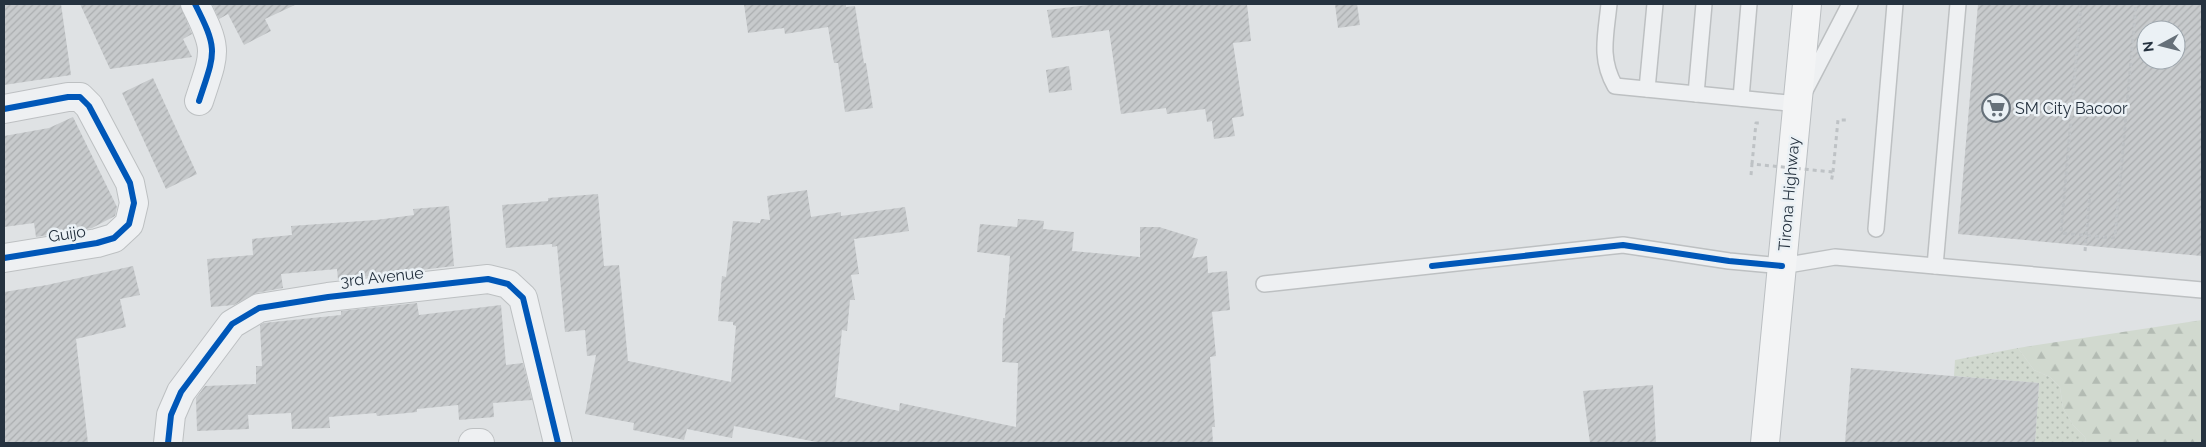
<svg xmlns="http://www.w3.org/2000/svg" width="2206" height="447" viewBox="0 0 2206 447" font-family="Raleway,sans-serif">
	<defs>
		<pattern id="grass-dots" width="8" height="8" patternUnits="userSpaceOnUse" patternTransform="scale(1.25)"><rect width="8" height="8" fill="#d1d9cf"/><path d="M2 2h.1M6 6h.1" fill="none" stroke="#b3bbb3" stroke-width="1.8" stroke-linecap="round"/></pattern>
		<pattern id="forest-firs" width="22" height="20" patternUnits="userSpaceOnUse" patternTransform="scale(1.25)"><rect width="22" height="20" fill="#d1d9cf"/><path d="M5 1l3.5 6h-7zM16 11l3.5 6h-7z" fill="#b3bbb3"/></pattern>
		<pattern id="building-hatch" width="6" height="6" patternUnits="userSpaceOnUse" patternTransform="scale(1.25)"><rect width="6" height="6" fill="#c7cacc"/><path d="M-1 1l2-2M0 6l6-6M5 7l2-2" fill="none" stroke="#abaeb0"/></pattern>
	</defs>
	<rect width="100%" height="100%" fill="#dfe2e4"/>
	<polygon fill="url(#grass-dots)" points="2018,348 2034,370 2050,377 2060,387 2063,408 2073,425 2085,437 2086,443 2035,443 2039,383 1954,376 1955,360"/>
	<polygon fill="url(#forest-firs)" points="2202,320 2202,443 2086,443 2085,437 2073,425 2063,408 2060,387 2050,377 2034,370 2018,348"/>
	<g fill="url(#building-hatch)" fill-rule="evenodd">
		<polygon points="4,4 61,4 71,75 4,85"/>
		<polygon points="80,4 180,4 192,34 183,39 192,57 110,69"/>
		<polygon points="212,4 297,4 265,19 271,31 244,45 228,14 219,19"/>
		<polygon points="744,4 846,4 846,7 855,6 864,63 866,63 873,108 845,112 838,63 834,63 828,27 785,34 784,28 748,33"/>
		<polygon points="1096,4 1247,4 1251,41 1233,43 1244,116 1232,118 1235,136 1214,139 1212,121 1207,122 1205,109 1167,114 1166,108 1121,114 1109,30 1052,38 1047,10"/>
		<polygon points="1335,4 1357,4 1360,25 1338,28"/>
		<path d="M1978,4H2202V256L1958,234ZM2146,30H2176V60H2146Z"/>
		<polygon points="1069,66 1072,90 1049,93 1046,70"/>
		<polygon points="153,78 197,174 166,189 122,93"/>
		<polygon points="73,117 117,207 115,216 92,228 36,237 34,223 4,227 4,136 49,128"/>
		<polygon points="807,190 811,217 841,212 841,216 905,207 909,231 854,239 859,274 851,275 855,300 850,300 847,331 842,330 835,397 899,411 900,403 1016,427 1018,363 1002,362 1003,318 1005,318 1010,256 977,252 980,224 1017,227 1018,219 1044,221 1043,229 1074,232 1072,251 1140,257 1140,227 1159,227 1198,239 1192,258 1207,256 1208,273 1227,271 1230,310 1212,312 1216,356 1210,357 1215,427 1212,427 1213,443 822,443 734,426 732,438 687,429 684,440 633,430 634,423 585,414 596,355 587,356 585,330 565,332 557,246 552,247 552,244 506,248 502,205 548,201 548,198 598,194 604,266 619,265 628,361 731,382 736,326 733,325 733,322 718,321 722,276 726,277 733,221 760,223 761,219 770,220 767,196"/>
		<polygon points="449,206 454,266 338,280 337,269 281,274 283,288 256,293 234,305 211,307 207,259 253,255 252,239 292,235 291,226 376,220 414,215 413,209"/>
		<polygon points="133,266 140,295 120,299 126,327 76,339 88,443 4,443 4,292 47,285"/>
		<polygon points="417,303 419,315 501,305 506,365 523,363 532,400 493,403 494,417 459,420 458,405 417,409 417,412 377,416 376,413 329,417 330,428 292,429 291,413 248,415 249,429 197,431 196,398 205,386 256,384 256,366 262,366 260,325 264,323 341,315 341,311"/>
		<polygon points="1851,368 2039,383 2035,443 1845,443"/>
		<polygon points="1653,385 1656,443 1590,443 1583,391"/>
	</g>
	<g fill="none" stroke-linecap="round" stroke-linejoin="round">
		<defs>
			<g id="lane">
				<path d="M1609,4C1606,35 1599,58 1615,86L1798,104L1850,4"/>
				<polyline points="1647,89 1655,4"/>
				<polyline points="1696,94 1704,4"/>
				<polyline points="1741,98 1749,4"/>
				<polyline points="1876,229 1895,4"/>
				<polyline points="1935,266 1958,4"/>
				<polyline points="1264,284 1623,245 1729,261 1782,266 1835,257 2202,290"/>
			</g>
			<g id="street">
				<path d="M195,4C219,51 215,52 199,101"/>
				<polyline points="4,109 68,97 80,97 89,106 130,183 134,203 129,224 114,238 97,243 4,258"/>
				<polyline points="168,443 171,415 181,392 232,324 259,308 328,297 488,279 508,284 523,298 558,443"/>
				<polyline points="473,443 480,443"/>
			</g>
			<polyline id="primary" points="1765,443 1807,4"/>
		</defs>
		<use href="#lane" stroke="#bdc0c2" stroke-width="18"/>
		<use href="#street" stroke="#bdc0c2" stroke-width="30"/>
		<use href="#primary" stroke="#bbbfc2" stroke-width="30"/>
		<g stroke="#bec2c5" stroke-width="3" stroke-dasharray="4 4" stroke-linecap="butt">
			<polyline points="2081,4 2061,233 2115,238 2136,4"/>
			<polyline points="1752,164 1756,123 1759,123"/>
			<polyline points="1833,172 1838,120 1848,120"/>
			<polyline points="2085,251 2090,193"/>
		</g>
		<use href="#lane" stroke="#eef0f2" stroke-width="15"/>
		<use href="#street" stroke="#eef0f2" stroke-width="28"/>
		<use href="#primary" stroke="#f3f4f5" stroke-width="28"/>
		<polyline stroke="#bec2c5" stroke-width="3" stroke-dasharray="4 4" stroke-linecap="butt" points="1751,175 1752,164 1833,172 1831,183"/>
		<defs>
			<g id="cycleway">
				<path d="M195,4C219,51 215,52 199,101"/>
				<polyline points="4,109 68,97 80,97 89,106 130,183 134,203 129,224 114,238 97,243 4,258"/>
				<polyline points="1432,266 1623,245 1729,261 1782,266"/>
				<polyline points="168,443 171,415 181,392 232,324 259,308 328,297 488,279 508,284 523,298 558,443"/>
			</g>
		</defs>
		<use href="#cycleway" stroke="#ebf1f5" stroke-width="9"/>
		<use href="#cycleway" stroke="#0057b8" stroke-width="6"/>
	</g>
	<defs>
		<symbol id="supermarket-ring" viewBox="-11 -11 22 22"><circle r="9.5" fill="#ebf1f5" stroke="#667079" stroke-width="1.5"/><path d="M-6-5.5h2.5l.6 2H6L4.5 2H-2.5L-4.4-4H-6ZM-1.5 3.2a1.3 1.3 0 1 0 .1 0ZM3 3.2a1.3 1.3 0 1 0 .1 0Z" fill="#667079"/></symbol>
	</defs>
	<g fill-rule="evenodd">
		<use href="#supermarket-ring" x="1980" y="92" width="32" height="32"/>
	</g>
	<g text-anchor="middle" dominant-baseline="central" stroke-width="5" stroke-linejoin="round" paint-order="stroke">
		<g font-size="16" fill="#25323f" stroke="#ebf1f5" text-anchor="start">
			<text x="2015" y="108">SM City Bacoor</text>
		</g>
		<g font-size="16" fill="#25323f" stroke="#ebf1f5">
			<text transform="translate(1789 194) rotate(-85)">Tirona Highway</text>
			<text transform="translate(67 234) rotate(-9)">Guijo</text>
			<text transform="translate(382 277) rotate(-6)">3rd Avenue</text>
		</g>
	</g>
	<rect width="2206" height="447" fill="none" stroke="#25323f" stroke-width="10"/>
	<g transform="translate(2161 45) rotate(263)"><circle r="24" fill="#ebf1f5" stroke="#9ca5ac"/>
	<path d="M0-4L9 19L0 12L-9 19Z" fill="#667079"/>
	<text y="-8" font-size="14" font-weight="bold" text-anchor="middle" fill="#25323f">N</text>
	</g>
</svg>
